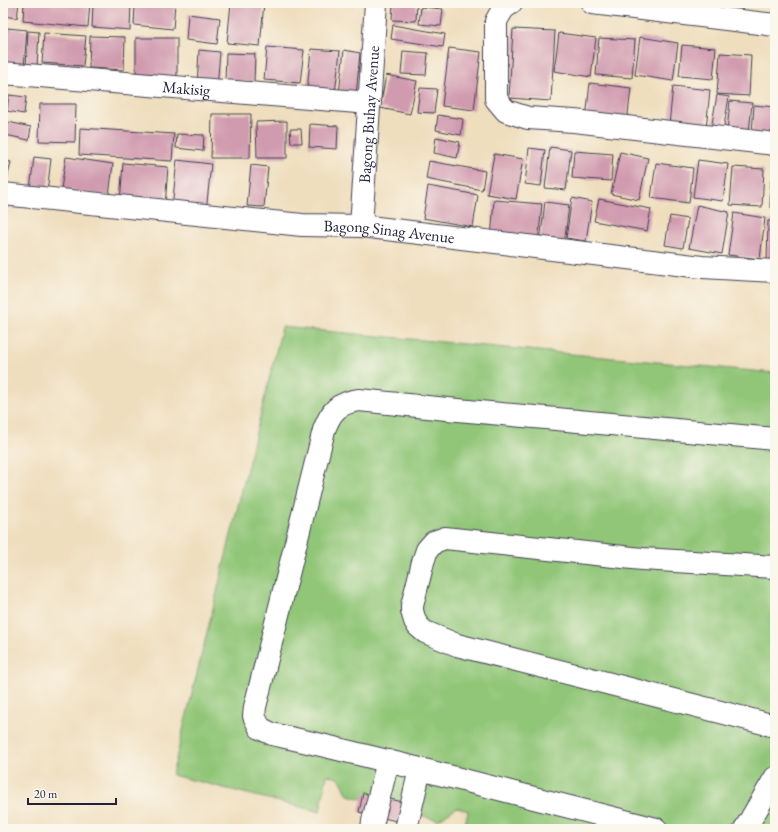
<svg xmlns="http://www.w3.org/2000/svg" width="778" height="832" viewBox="0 0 778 832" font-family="'EB Garamond',serif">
	<rect width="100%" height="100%" fill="#fbf7ec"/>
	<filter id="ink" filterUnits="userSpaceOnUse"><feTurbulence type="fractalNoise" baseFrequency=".025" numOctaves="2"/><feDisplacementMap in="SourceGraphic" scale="8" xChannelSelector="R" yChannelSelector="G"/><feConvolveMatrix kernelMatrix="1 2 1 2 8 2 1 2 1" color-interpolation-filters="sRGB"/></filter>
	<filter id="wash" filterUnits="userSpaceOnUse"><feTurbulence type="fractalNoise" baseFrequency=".012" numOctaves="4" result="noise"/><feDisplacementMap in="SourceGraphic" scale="16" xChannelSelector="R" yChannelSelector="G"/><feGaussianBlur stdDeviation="0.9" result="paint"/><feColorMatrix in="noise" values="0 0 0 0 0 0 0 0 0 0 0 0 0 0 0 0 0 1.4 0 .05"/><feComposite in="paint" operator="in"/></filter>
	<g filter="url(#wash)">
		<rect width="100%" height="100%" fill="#efdebe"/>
		<polygon fill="#91c678" stroke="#5a745a" points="282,327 775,373 775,829 464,829 468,811 457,807 438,820 348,795 340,779 327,775 320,812 172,775"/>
		<g id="blocks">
			<g fill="#d09aaf">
				<polygon points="3,3 19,3 17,18 3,16"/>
				<polygon points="24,3 90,3 88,27 23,21"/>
				<polygon points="93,3 131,3 130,30 92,27"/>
				<polygon points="135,3 175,3 173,29 134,25"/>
				<polygon points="231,3 264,3 260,46 227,43"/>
				<polygon points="393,3 417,3 416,21 392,20"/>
				<polygon points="421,7 443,9 441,26 419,24"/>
				<polygon points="188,14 220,18 217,44 186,40"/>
				<polygon points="393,25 445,34 443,47 391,39"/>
				<polygon points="7,28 27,30 24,67 4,65"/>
				<polygon points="513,29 555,31 551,101 509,98"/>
				<polygon points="28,31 39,32 37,68 26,68"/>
				<polygon points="44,33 86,36 83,66 42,63"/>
				<polygon points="559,33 596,38 591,77 554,71"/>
				<polygon points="90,36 125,37 124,70 89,68"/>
				<polygon points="640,37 678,43 673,81 635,75"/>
				<rect x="136" y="38" width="41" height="40"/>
				<polygon points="599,38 635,40 632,78 596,75"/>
				<polygon points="682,45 716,48 713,79 679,76"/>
				<polygon points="267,47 304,50 300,83 264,80"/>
				<polygon points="449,48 481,52 474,110 442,106"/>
				<polygon points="311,49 340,51 335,94 307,91"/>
				<polygon points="199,50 220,52 217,88 197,87"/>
				<polygon points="344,50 360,53 356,96 339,94"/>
				<polygon points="403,51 428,53 426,75 401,74"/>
				<polygon points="226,53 255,54 254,82 225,81"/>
				<polygon points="720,53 751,55 749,96 717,94"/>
				<polygon points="386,75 417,81 410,114 380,108"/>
				<polygon points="590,83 631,88 627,123 586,118"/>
				<polygon points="673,86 710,90 706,129 669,125"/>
				<polygon points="420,88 437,89 434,113 417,112"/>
				<polygon points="9,95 26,97 24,114 7,111"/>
				<polygon points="717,95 729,97 723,131 711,129"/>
				<polygon points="730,101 752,103 749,133 727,131"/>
				<polygon points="40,104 76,104 75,142 39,141"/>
				<polygon points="754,105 775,107 775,135 752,133"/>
				<polygon points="212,114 251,114 250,158 211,158"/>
				<polygon points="438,115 463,119 461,135 436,130"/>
				<polygon points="287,121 287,158 257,158 256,122"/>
				<polygon points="8,122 31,127 29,140 5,135"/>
				<polygon points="310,124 338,126 337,149 309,147"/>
				<polygon points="80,128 174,134 172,161 79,155"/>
				<polygon points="290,129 301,129 302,143 291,143"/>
				<polygon points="177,134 204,135 203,151 176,148"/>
				<polygon points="436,137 460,142 457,158 434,153"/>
				<polygon points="550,147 571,150 566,190 545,188"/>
				<polygon points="529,148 545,150 541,186 525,184"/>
				<polygon points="574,151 613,154 611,181 572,178"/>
				<polygon points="620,152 648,158 639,200 611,194"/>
				<polygon points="494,154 523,159 516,199 487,194"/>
				<polygon points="34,157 51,159 47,192 30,189"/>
				<polygon points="66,157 113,164 109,196 61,189"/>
				<polygon points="3,160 11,162 6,184 3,184"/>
				<polygon points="177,160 211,164 206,212 172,208"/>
				<polygon points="698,160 728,164 723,201 693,197"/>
				<polygon points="429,161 485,171 482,190 426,179"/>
				<polygon points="123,163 168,167 165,206 120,202"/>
				<polygon points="656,163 693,168 689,203 651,198"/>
				<polygon points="251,165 268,167 264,207 247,206"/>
				<polygon points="733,167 764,169 762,207 730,205"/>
				<polygon points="771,180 775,180 775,207 770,207"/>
				<polygon points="428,186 478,195 473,227 423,218"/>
				<polygon points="572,198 592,202 586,241 566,238"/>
				<polygon points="599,199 651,209 647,231 594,221"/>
				<polygon points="494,200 542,204 538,243 491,239"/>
				<polygon points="545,202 569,205 564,245 540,242"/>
				<polygon points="697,205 729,212 722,254 689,248"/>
				<polygon points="734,213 765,218 760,259 728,255"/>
				<polygon points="670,216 688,219 683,248 665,245"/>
				<polygon points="768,221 775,221 775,261 767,261"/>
				<polygon points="363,793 421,806 417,826 359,812"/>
			</g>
		</g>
	</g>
	<g filter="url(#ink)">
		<use href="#blocks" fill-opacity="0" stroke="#413e4f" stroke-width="1"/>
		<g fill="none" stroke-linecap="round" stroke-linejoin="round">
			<defs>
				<g id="minor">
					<polyline points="511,3 503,9 496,21 496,99 506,111 528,118 574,121 775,144"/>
					<polyline points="592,3 775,25"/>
					<path id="s1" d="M3,73L370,103"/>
					<path id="s2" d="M361,226L376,3"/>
					<polyline points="775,567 642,559 445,538 434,542 427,550 423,562 412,606 412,611 415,621 418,626 425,632 457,645 775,726"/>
					<polyline points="372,829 373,821 388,761"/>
					<polyline points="406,829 420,769"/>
					<path d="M656,829L420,769L317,744L272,734L260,728L254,716L255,707L324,430C331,411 338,403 359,400L447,409L775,439"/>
					<polyline points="745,829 775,778"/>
				</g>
				<g id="tertiary">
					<path id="s3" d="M3,194L302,225L361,226L702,267L775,271"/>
				</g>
			</defs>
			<use href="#minor" stroke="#413e4f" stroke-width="24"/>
			<use href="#tertiary" stroke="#413e4f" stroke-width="24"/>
			<use href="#minor" stroke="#fff" stroke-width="22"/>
			<use href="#tertiary" stroke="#fff" stroke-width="22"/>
		</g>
	</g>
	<g text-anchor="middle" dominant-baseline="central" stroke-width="4" stroke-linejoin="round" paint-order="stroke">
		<g font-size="16" fill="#22223b" stroke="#fbf7ec">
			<text stroke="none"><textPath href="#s1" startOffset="184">Makisig</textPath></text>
			<text stroke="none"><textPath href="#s2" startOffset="112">Bagong Buhay Avenue</textPath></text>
			<text stroke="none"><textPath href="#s3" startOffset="388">Bagong Sinag Avenue</textPath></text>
		</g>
	</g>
	<rect width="778" height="832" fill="none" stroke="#fbf7ec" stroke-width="16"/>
	<path d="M28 798v6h88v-6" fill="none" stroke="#22223b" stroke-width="2"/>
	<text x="34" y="798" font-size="12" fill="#22223b" stroke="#fbf7ec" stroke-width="3" paint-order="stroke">20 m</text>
</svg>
